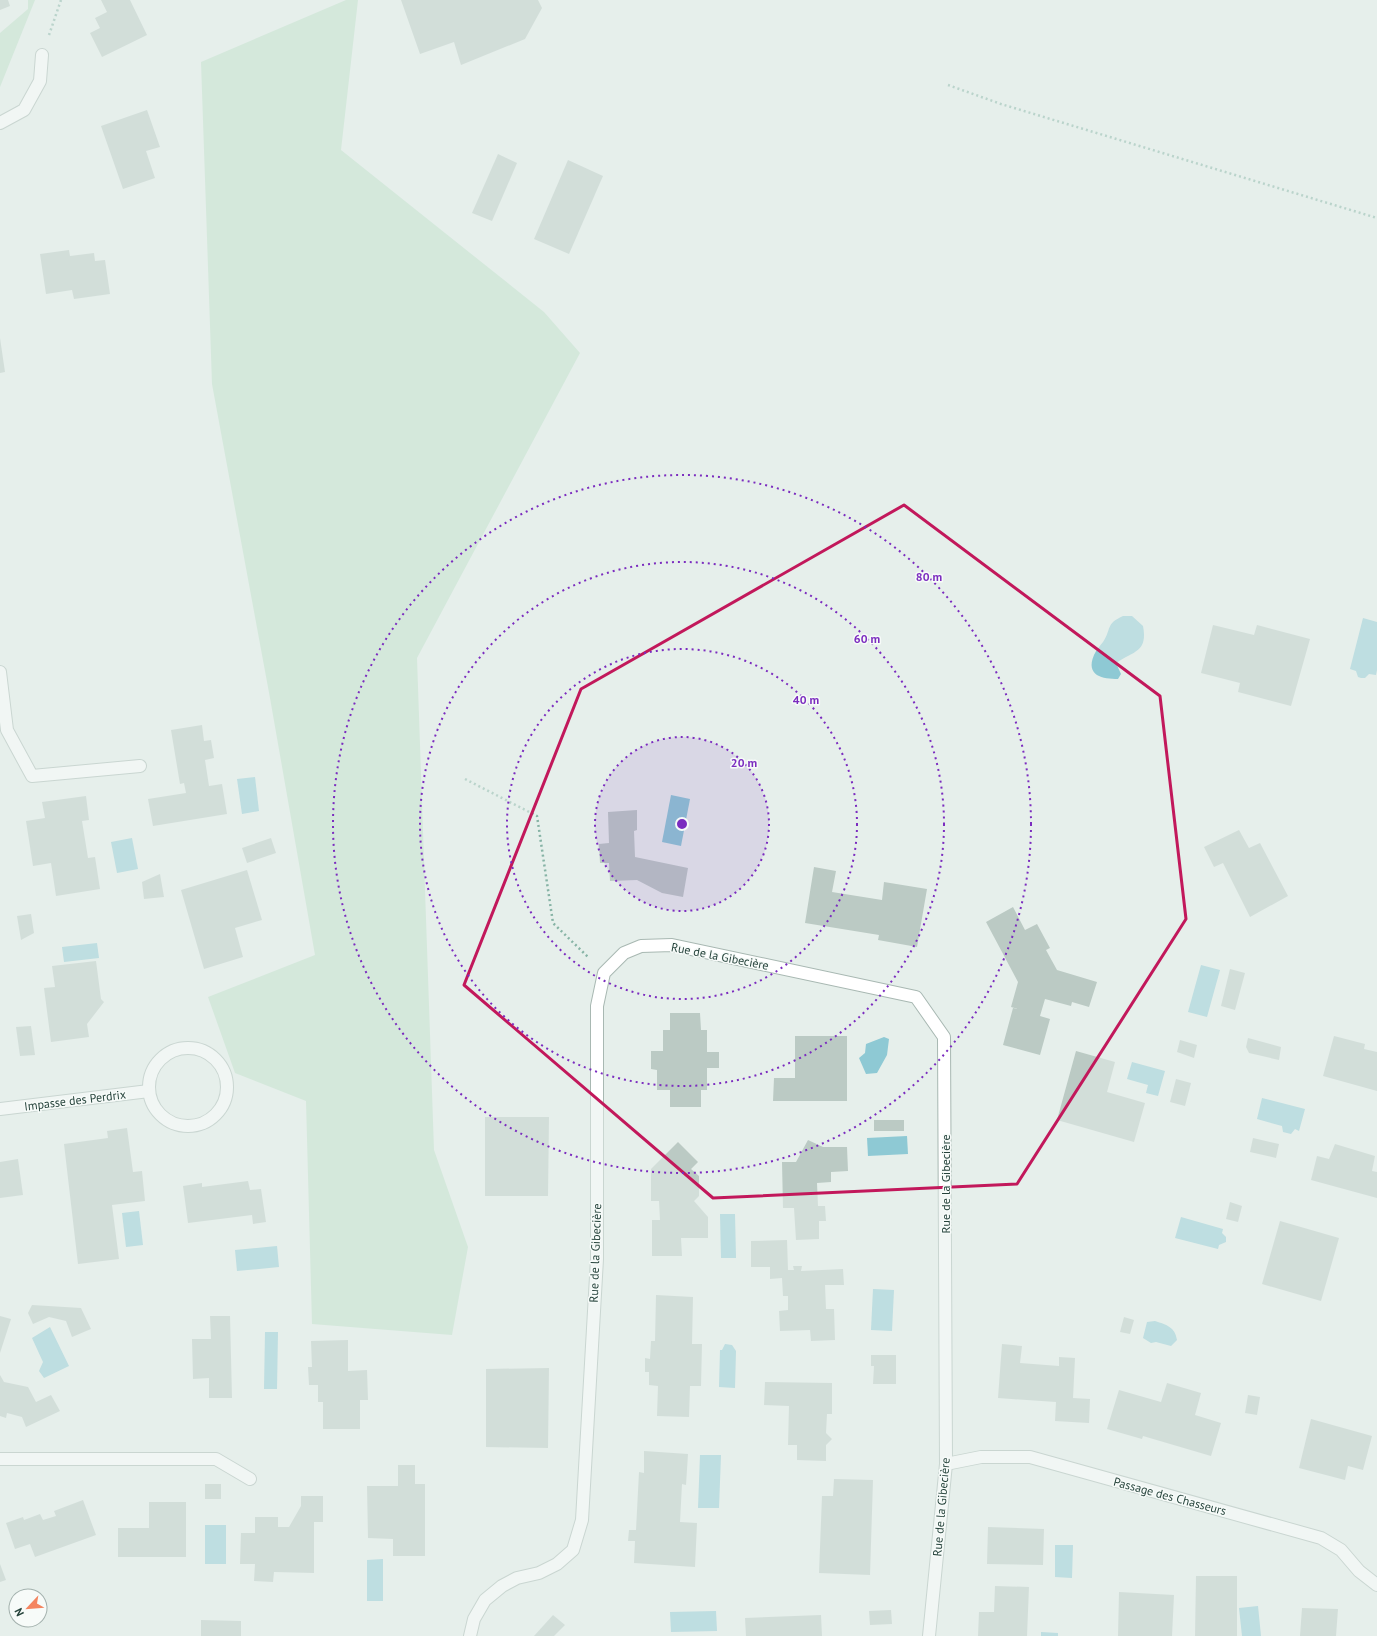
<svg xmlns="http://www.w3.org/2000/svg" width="1377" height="1636" viewBox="0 0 1377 1636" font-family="'PT Sans',sans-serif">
	<rect width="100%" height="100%" fill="#e6efeb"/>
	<g fill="#bfe0c8">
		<polygon points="28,0 35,0 0,87 0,33 28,9"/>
		<polygon points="346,0 358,0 341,150 544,312 580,353 417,658 434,1150 468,1247 452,1335 312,1324 306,1101 235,1073 208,997 315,955 270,698 212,384 201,62"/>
	</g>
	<g fill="#8ec9d4">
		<path d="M1123,616H1132L1143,626C1148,652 1134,651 1116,663L1121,674L1118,679C1103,679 1085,676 1094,655C1096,650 1100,646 1103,642C1112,629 1105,624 1123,616Z"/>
		<polygon points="1363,618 1377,622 1377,670 1376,675 1369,674 1365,678 1361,678 1358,677 1356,671 1350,669"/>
		<polygon points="255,777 259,811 242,814 237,779"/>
		<polygon points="671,795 690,799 681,846 662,842"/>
		<polygon points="132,838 138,869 117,873 111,842"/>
		<polygon points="97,943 99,958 64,962 62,947"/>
		<polygon points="1201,965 1220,970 1207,1017 1188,1012"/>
		<polygon points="884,1037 889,1039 887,1055 877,1073 866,1074 859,1058 865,1053 866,1044"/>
		<polygon points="1132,1062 1165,1071 1158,1096 1146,1093 1148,1085 1127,1079"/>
		<polygon points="1262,1098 1305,1109 1299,1131 1295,1129 1291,1134 1283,1132 1282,1126 1257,1119"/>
		<polygon points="907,1136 908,1154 868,1156 867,1138"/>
		<polygon points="139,1211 143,1245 126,1247 122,1213"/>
		<polygon points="720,1214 735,1214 736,1258 721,1258"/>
		<polygon points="1181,1217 1223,1229 1222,1233 1226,1237 1226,1242 1219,1245 1218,1249 1175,1238"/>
		<polygon points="277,1246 279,1267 237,1271 235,1250"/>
		<polygon points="873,1289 894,1290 892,1331 871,1330"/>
		<path d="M1155,1321C1167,1325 1175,1327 1177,1340L1171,1346L1156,1342L1151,1343L1143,1338L1147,1322Z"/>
		<polygon points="50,1327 69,1366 44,1378 39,1371 43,1362 32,1338"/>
		<polygon points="265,1332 278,1332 277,1389 264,1389"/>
		<polygon points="725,1344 732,1345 736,1351 735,1388 719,1387 720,1350 722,1350"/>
		<polygon points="700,1455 721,1455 719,1508 698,1508"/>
		<rect x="205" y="1525" width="21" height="39"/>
		<polygon points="1055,1545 1073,1545 1072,1578 1055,1577"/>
		<polygon points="383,1559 383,1601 367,1601 367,1560"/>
		<polygon points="1258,1606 1261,1636 1242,1636 1239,1608"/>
		<polygon points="716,1611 717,1631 671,1632 670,1612"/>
		<polygon points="1041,1632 1058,1633 1058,1636 1041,1636"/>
	</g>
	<g fill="#bbcac4">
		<polygon points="0,0 8,0 10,6 0,10"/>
		<polygon points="101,0 130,0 147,35 102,57 90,33 100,28 95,18 107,12"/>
		<polygon points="401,0 538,0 542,8 525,39 461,65 454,42 420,54"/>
		<polygon points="147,110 160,147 146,151 155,178 123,189 101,126"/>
		<polygon points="498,154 517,163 492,221 472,213"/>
		<polygon points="568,160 603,176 569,254 534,239"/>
		<polygon points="69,250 70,256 94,253 95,261 105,260 110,294 74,299 72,290 46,294 40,254"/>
		<polygon points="0,338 5,372 0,373"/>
		<polygon points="1213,625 1254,635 1257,625 1310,639 1291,706 1238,692 1240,683 1201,673"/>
		<polygon points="202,725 204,741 211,740 214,758 205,760 209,786 222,784 227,814 153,826 148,799 186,793 184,783 180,784 171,730"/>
		<polygon points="86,796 89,820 82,821 88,858 95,857 100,889 56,896 51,863 33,866 26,821 45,818 42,802"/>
		<polygon points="637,810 637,830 634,831 635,857 688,868 683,897 662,893 637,880 610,881 609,863 600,863 599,844 609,843 608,812"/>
		<polygon points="1239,830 1249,848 1260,843 1288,896 1250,917 1223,863 1214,867 1204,847"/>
		<polygon points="271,838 276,853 247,863 242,848"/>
		<polygon points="814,867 836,871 832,892 882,900 884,882 927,889 917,947 878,940 879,935 805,923"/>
		<polygon points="247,870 262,920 235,928 243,957 204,969 181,890"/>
		<polygon points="160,874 164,897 144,899 142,882"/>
		<polygon points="1013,907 1025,930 1037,924 1050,948 1046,950 1057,970 1097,982 1089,1007 1072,1002 1071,1006 1045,999 1040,1016 1050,1019 1040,1055 1003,1045 1013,1008 1018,1009 1011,1007 1018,982 986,922"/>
		<polygon points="31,914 34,933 21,940 17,916"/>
		<polygon points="96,961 101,999 104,1002 87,1024 89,1037 51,1042 44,988 55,987 52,966"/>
		<polygon points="1230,969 1245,973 1235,1010 1221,1006"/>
		<polygon points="670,1013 700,1013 701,1030 707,1030 707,1052 719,1052 719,1068 707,1068 707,1090 701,1090 701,1107 670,1107 670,1090 657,1090 657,1070 651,1069 651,1051 663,1051 663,1030 670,1030"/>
		<polygon points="31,1026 35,1055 20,1056 16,1027"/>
		<polygon points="795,1036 847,1036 847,1101 773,1101 774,1078 795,1078"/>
		<polygon points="1334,1036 1365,1044 1364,1049 1377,1052 1377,1091 1323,1076"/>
		<polygon points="1248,1038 1281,1047 1279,1060 1249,1053 1246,1047"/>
		<polygon points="1180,1040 1197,1045 1194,1058 1177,1052"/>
		<polygon points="1076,1051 1115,1062 1107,1092 1145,1103 1134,1142 1057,1120"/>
		<polygon points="1176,1079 1191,1083 1185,1106 1170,1102"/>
		<polygon points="485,1117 549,1117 548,1196 485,1196"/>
		<rect x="874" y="1120" width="30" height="11"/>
		<polygon points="127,1128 133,1172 142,1171 145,1201 112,1205 119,1259 78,1264 64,1144 108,1138 107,1131"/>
		<polygon points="1253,1138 1279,1144 1276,1158 1250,1152"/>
		<polygon points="808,1140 823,1147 847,1147 848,1171 831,1172 831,1182 817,1183 818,1206 825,1206 826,1221 819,1221 819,1239 796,1240 794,1208 783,1208 782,1162 796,1162"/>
		<polygon points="678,1142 698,1162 691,1169 699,1176 699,1196 694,1201 708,1217 708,1238 681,1238 682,1256 652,1256 652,1220 660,1220 659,1201 651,1201 651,1169"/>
		<polygon points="1335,1144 1375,1156 1372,1171 1377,1172 1377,1198 1311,1180 1317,1156 1329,1159"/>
		<polygon points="18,1159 23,1195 0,1198 0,1162"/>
		<polygon points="248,1181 250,1190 261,1189 266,1222 253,1224 252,1215 188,1223 183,1186 202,1183 202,1187"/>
		<polygon points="1230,1202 1242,1206 1238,1222 1226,1219"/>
		<polygon points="1280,1221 1339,1238 1321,1301 1262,1284"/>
		<polygon points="787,1240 788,1270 794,1270 793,1266 802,1266 801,1271 843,1269 844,1285 825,1285 826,1309 834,1309 835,1340 811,1341 810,1330 780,1331 779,1311 788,1310 788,1296 783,1296 782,1278 770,1279 770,1267 751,1267 751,1241"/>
		<polygon points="656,1295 693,1297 692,1344 702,1344 701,1386 690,1386 689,1417 657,1416 658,1386 649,1385 649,1372 645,1372 645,1358 650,1359 651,1341 655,1341"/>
		<polygon points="32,1305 81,1308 91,1329 72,1337 66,1321 49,1317 33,1324 28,1313"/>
		<polygon points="0,1316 11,1319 0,1353"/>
		<polygon points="210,1316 230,1316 232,1398 209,1398 209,1378 193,1379 192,1339 211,1339"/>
		<polygon points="1124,1317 1134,1320 1130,1334 1120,1332"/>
		<polygon points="348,1340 348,1371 367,1370 368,1400 360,1400 360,1429 323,1429 323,1402 318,1402 318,1385 309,1385 308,1367 312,1367 311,1341"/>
		<polygon points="1002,1344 1022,1346 1020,1363 1059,1366 1059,1357 1075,1358 1073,1398 1090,1399 1089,1423 1055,1421 1056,1402 998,1398"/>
		<polygon points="871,1355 896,1355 896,1384 873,1384 874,1366 871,1366"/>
		<polygon points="549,1368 548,1448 486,1447 486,1369"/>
		<polygon points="0,1375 4,1382 28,1387 36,1402 51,1395 60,1411 26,1427 22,1417 7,1413 6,1418 0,1416"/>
		<polygon points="765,1382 832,1383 832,1414 827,1414 826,1433 832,1439 826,1445 826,1461 797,1460 797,1445 788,1445 789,1406 764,1405"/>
		<polygon points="1167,1383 1201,1393 1195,1415 1221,1423 1211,1456 1143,1436 1142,1439 1107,1429 1119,1390 1161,1402"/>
		<polygon points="1248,1395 1260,1397 1257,1415 1245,1413"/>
		<polygon points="1311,1419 1372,1436 1363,1470 1348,1466 1345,1480 1299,1468"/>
		<polygon points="644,1451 688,1454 686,1485 682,1484 680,1522 697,1523 695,1567 634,1563 635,1541 628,1541 629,1530 636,1530 639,1472 644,1473"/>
		<polygon points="398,1465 415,1465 415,1484 425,1484 425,1556 393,1556 393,1539 368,1538 367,1486 398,1486"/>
		<polygon points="834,1479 873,1480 870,1575 819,1573 822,1496 833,1496"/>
		<rect x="205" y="1484" width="16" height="15"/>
		<polygon points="301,1496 323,1496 323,1522 314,1522 314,1573 274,1572 273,1582 254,1581 255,1564 240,1564 241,1533 255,1533 255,1517 278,1517 278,1527 289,1527 301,1506"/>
		<polygon points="83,1500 96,1535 35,1557 30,1544 15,1549 6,1523 23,1517 24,1520 40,1514 43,1520 56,1516 54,1511"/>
		<polygon points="149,1502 186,1502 186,1557 118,1557 118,1528 149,1528"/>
		<polygon points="988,1527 1044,1529 1043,1565 987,1564"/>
		<polygon points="0,1564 6,1580 0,1582"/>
		<polygon points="1196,1576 1237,1576 1237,1636 1195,1636"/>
		<polygon points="995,1586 1029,1587 1027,1636 978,1636 979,1612 994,1612"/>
		<polygon points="1119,1592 1174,1595 1172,1636 1118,1636"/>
		<polygon points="1302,1608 1338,1609 1336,1636 1300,1636"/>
		<polygon points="891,1610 892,1624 870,1625 869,1611"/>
		<polygon points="553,1615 565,1625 554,1636 534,1636"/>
		<polygon points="821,1615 822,1636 746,1636 745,1618"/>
		<polygon points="201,1620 241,1621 241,1636 201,1636"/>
	</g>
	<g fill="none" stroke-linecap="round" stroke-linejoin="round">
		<defs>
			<g id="minor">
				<polyline points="0,123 24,110 40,81 42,55"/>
				<polyline points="0,672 7,730 32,776 140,766"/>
				<circle cx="188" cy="1087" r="39"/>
				<polyline points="0,1109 149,1091"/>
				<polyline points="0,1459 216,1459 250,1479"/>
				<polyline points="946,1464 981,1457 1030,1457 1321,1538 1341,1550 1359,1571 1377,1585"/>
				<polyline points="470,1636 474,1619 485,1600 502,1586 517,1578 539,1573 557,1564 573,1550 582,1520 597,1259 597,1006 604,973 624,953 641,946 672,945 916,997 944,1037 946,1464 929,1636"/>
			</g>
		</defs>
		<use href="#minor" stroke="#a8b8b2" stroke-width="14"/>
		<g stroke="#86b3a5" stroke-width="2.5" stroke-dasharray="2 3" stroke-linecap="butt">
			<polyline points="49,35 61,0"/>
			<polyline points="948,85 1001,104 1377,218"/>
			<polyline points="465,779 537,816 553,923 589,958"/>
		</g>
		<use href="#minor" stroke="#fff" stroke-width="12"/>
	</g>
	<path d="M0 0H1377V1636H0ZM904,505L1160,696L1186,919L1017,1184L713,1198L464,985L581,689Z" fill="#e6efeb" fill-opacity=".55" fill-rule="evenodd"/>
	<path fill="none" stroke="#c2185b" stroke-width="3" stroke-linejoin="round" d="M904,505L1160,696L1186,919L1017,1184L713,1198L464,985L581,689Z"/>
	<circle cx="682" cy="824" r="87" fill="#7b2cbf" fill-opacity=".12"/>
	<g fill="none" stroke="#7b2cbf" stroke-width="2" stroke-dasharray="2 4">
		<circle cx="682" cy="824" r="87"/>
		<circle cx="682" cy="824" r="175"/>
		<circle cx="682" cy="824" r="262"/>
		<circle cx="682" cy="824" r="349"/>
	</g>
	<g text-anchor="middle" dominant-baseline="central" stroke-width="3" stroke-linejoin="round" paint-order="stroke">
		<g font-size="12" fill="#24423a" stroke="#f7fbf9">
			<text transform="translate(720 956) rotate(11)">Rue de la Gibecière</text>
			<text transform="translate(75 1100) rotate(-7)">Impasse des Perdrix</text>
			<text transform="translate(945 1184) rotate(-90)">Rue de la Gibecière</text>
			<text transform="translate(595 1253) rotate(-88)">Rue de la Gibecière</text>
			<text transform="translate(1170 1496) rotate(15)">Passage des Chasseurs</text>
			<text transform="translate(941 1507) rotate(-85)">Rue de la Gibecière</text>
		</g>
	</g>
	<circle cx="682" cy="824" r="6" fill="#7b2cbf" stroke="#f7fbf9" stroke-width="2"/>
	<g font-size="12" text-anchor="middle" font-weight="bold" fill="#7b2cbf" stroke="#f7fbf9" stroke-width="3" stroke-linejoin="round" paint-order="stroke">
		<text x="929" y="581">80 m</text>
		<text x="867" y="643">60 m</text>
		<text x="806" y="704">40 m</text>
		<text x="744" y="767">20 m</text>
	</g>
	<g transform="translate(28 1608) rotate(244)"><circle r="19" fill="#f7fbf9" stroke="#a3b1ad"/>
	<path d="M0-3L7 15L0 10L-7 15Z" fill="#f4845f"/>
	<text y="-6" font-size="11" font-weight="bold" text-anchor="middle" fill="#24423a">N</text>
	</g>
</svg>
